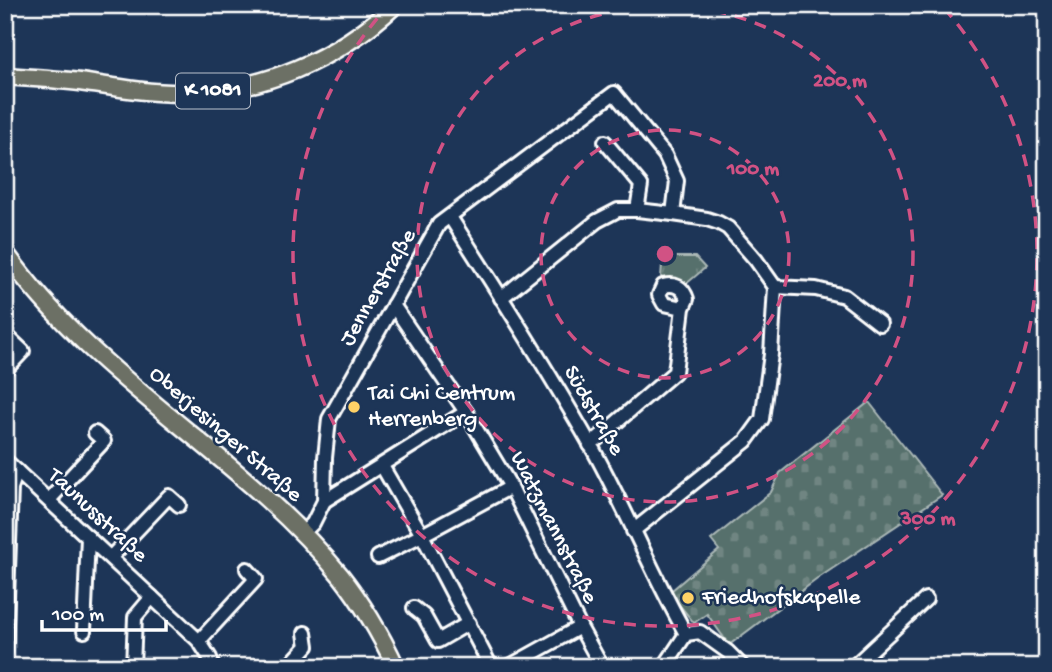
<svg xmlns="http://www.w3.org/2000/svg" width="1052" height="672" viewBox="0 0 1052 672" font-family="'Gochi Hand',sans-serif">
	<defs>
		<pattern id="grass-tufts" width="24" height="20" patternUnits="userSpaceOnUse" patternTransform="scale(1.75)"><rect width="24" height="20" fill="#57706c"/><path d="M3 7l-1-3M5 7V3M7 7l1-3M15 17l-1-3M17 17v-4M19 17l1-3" fill="none" stroke="#708582"/></pattern>
		<pattern id="cemetery-stones" width="16" height="16" patternUnits="userSpaceOnUse" patternTransform="scale(1.75)"><rect width="16" height="16" fill="#57706c"/><path d="M2 7V4a2 2 0 0 1 4 0v3zM10 15v-3a2 2 0 0 1 4 0v3z" fill="#708582"/></pattern>
	</defs>
	<rect width="100%" height="100%" fill="#1d3557"/>
	<filter id="ink" filterUnits="userSpaceOnUse"><feTurbulence type="fractalNoise" baseFrequency=".0143" numOctaves="2"/><feDisplacementMap in="SourceGraphic" scale="14" xChannelSelector="R" yChannelSelector="G"/><feConvolveMatrix kernelMatrix="1 2 1 2 8 2 1 2 1" color-interpolation-filters="sRGB"/></filter>
	<g filter="url(#ink)">
		<polygon fill="url(#grass-tufts)" stroke="#abb8b6" stroke-width="2" points="671,257 695,257 705,268 685,285 663,280 661,277 662,264"/>
		<polygon fill="url(#cemetery-stones)" stroke="#abb8b6" stroke-width="2" points="869,402 942,495 820,577 729,645 707,614 694,623 672,596 671,591 719,550 711,540 771,492 780,473"/>
		<g fill="none" stroke-linecap="round" stroke-linejoin="round">
			<defs>
				<g id="minor">
					<polyline points="605,142 641,185 637,210"/>
					<path d="M450,217C498,292 546,367 590,444C625,506 651,572 686,634"/>
					<polyline points="775,287 816,289 844,296 880,324"/>
					<polyline points="501,298 597,221 618,210 637,210 673,214 707,219 719,223 728,228 756,260 775,287 771,354 762,419 746,441 633,531"/>
					<polyline points="393,305 466,412 511,487 580,627 602,667"/>
					<polyline points="5,334 23,351 5,370"/>
					<path d="M590,445L675,372L683,308L687,299C683,287 675,283 663,286L659,295L664,304L683,308"/>
					<polyline points="5,460 199,641 210,658 213,667"/>
					<polyline points="382,466 422,535 491,667"/>
					<polyline points="49,500 104,441 95,433"/>
					<polyline points="324,501 466,412"/>
					<polyline points="302,534 313,523 324,501 325,458 329,419 439,224 614,93 665,155 677,181 673,214"/>
					<polyline points="111,557 169,496 179,505"/>
					<polyline points="378,557 422,535 511,487"/>
					<polyline points="414,608 424,616 438,641 469,623"/>
					<polyline points="84,631 88,537"/>
					<polyline points="199,641 256,579 247,569"/>
					<polyline points="5,652 11,488 17,471"/>
					<polyline points="5,662 9,667"/>
					<polyline points="133,667 135,617 152,597"/>
					<polyline points="288,667 307,646 305,633"/>
					<polyline points="508,667 580,627"/>
					<polyline points="664,667 686,634 700,632 728,652 743,667"/>
					<polyline points="853,667 926,599"/>
				</g>
				<g id="major">
					<path d="M5,76C30,78 55,79 80,82C114,87 147,93 181,93C262,92 336,60 395,5"/>
					<path d="M5,252C96,381 242,455 341,576C363,604 381,635 396,667"/>
				</g>
			</defs>
			<use href="#minor" stroke="#fff" stroke-width="18"/>
			<use href="#major" stroke="#fff" stroke-width="21"/>
			<use href="#minor" stroke="#1d3557" stroke-width="12"/>
			<use href="#major" stroke="#6c7065" stroke-width="16"/>
		</g>
	</g>
	<g fill="none" stroke="#d15284" stroke-width="3.5" stroke-dasharray="12 9">
		<circle cx="665" cy="254" r="124"/>
		<circle cx="665" cy="254" r="248"/>
		<path d="M944 8A372 372 0 1 1 386 8"/>
	</g>
	<g fill="#ffd166" stroke="#1d3557" stroke-width="2.5">
		<circle cx="354" cy="407" r="7"/>
		<circle cx="688" cy="598" r="7"/>
	</g>
	<g text-anchor="middle" dominant-baseline="central" stroke-width="5" stroke-linejoin="round" paint-order="stroke">
		<rect fill="#1d3557" stroke="#bbc2cd" stroke-width="2" x="176" y="73.5" width="74" height="35" rx="5"/>
		<g font-size="21" font-weight="bold" fill="#fff">
			<text x="213" y="91">K 1081</text>
		</g>
		<g font-size="23" fill="#fff" stroke="#1d3557">
			<text transform="translate(379 288) rotate(-60)">Jennerstraße</text>
			<text transform="translate(593 411) rotate(60)">Südstraße</text>
			<text transform="translate(225 435) rotate(41)">Oberjesinger Straße</text>
			<text transform="translate(97 516) rotate(43)">Taunusstraße</text>
			<text transform="translate(553 528) rotate(63)">Watzmannstraße</text>
		</g>
		<g font-size="23" fill="#fff" stroke="#1d3557" text-anchor="start">
			<text x="368" y="394">Tai Chi Centrum<tspan x="368" dy="26">Herrenberg</tspan></text>
			<text x="702" y="598">Friedhofskapelle</text>
		</g>
	</g>
	<circle cx="665" cy="254" r="10" fill="#d15284" stroke="#1d3557" stroke-width="3.5"/>
	<g font-size="21" text-anchor="middle" font-weight="bold" fill="#d15284" stroke="#1d3557" stroke-width="5" stroke-linejoin="round" paint-order="stroke">
		<text x="840" y="86">200 m</text>
		<text x="753" y="174">100 m</text>
		<text x="928" y="524">300 m</text>
	</g>
	<rect width="1052" height="672" fill="none" stroke="#1d3557" stroke-width="28"/>
	<rect x="14" y="14" width="1024" height="644" fill="none" stroke="#fff" stroke-width="2.5" filter="url(#ink)"/>
	<path d="M42 620v10h124v-10" fill="none" stroke="#ffffff" stroke-width="3.5"/>
	<text x="52" y="620" font-size="21" fill="#ffffff" stroke="#1d3557" stroke-width="5" paint-order="stroke">100 m</text>
</svg>
